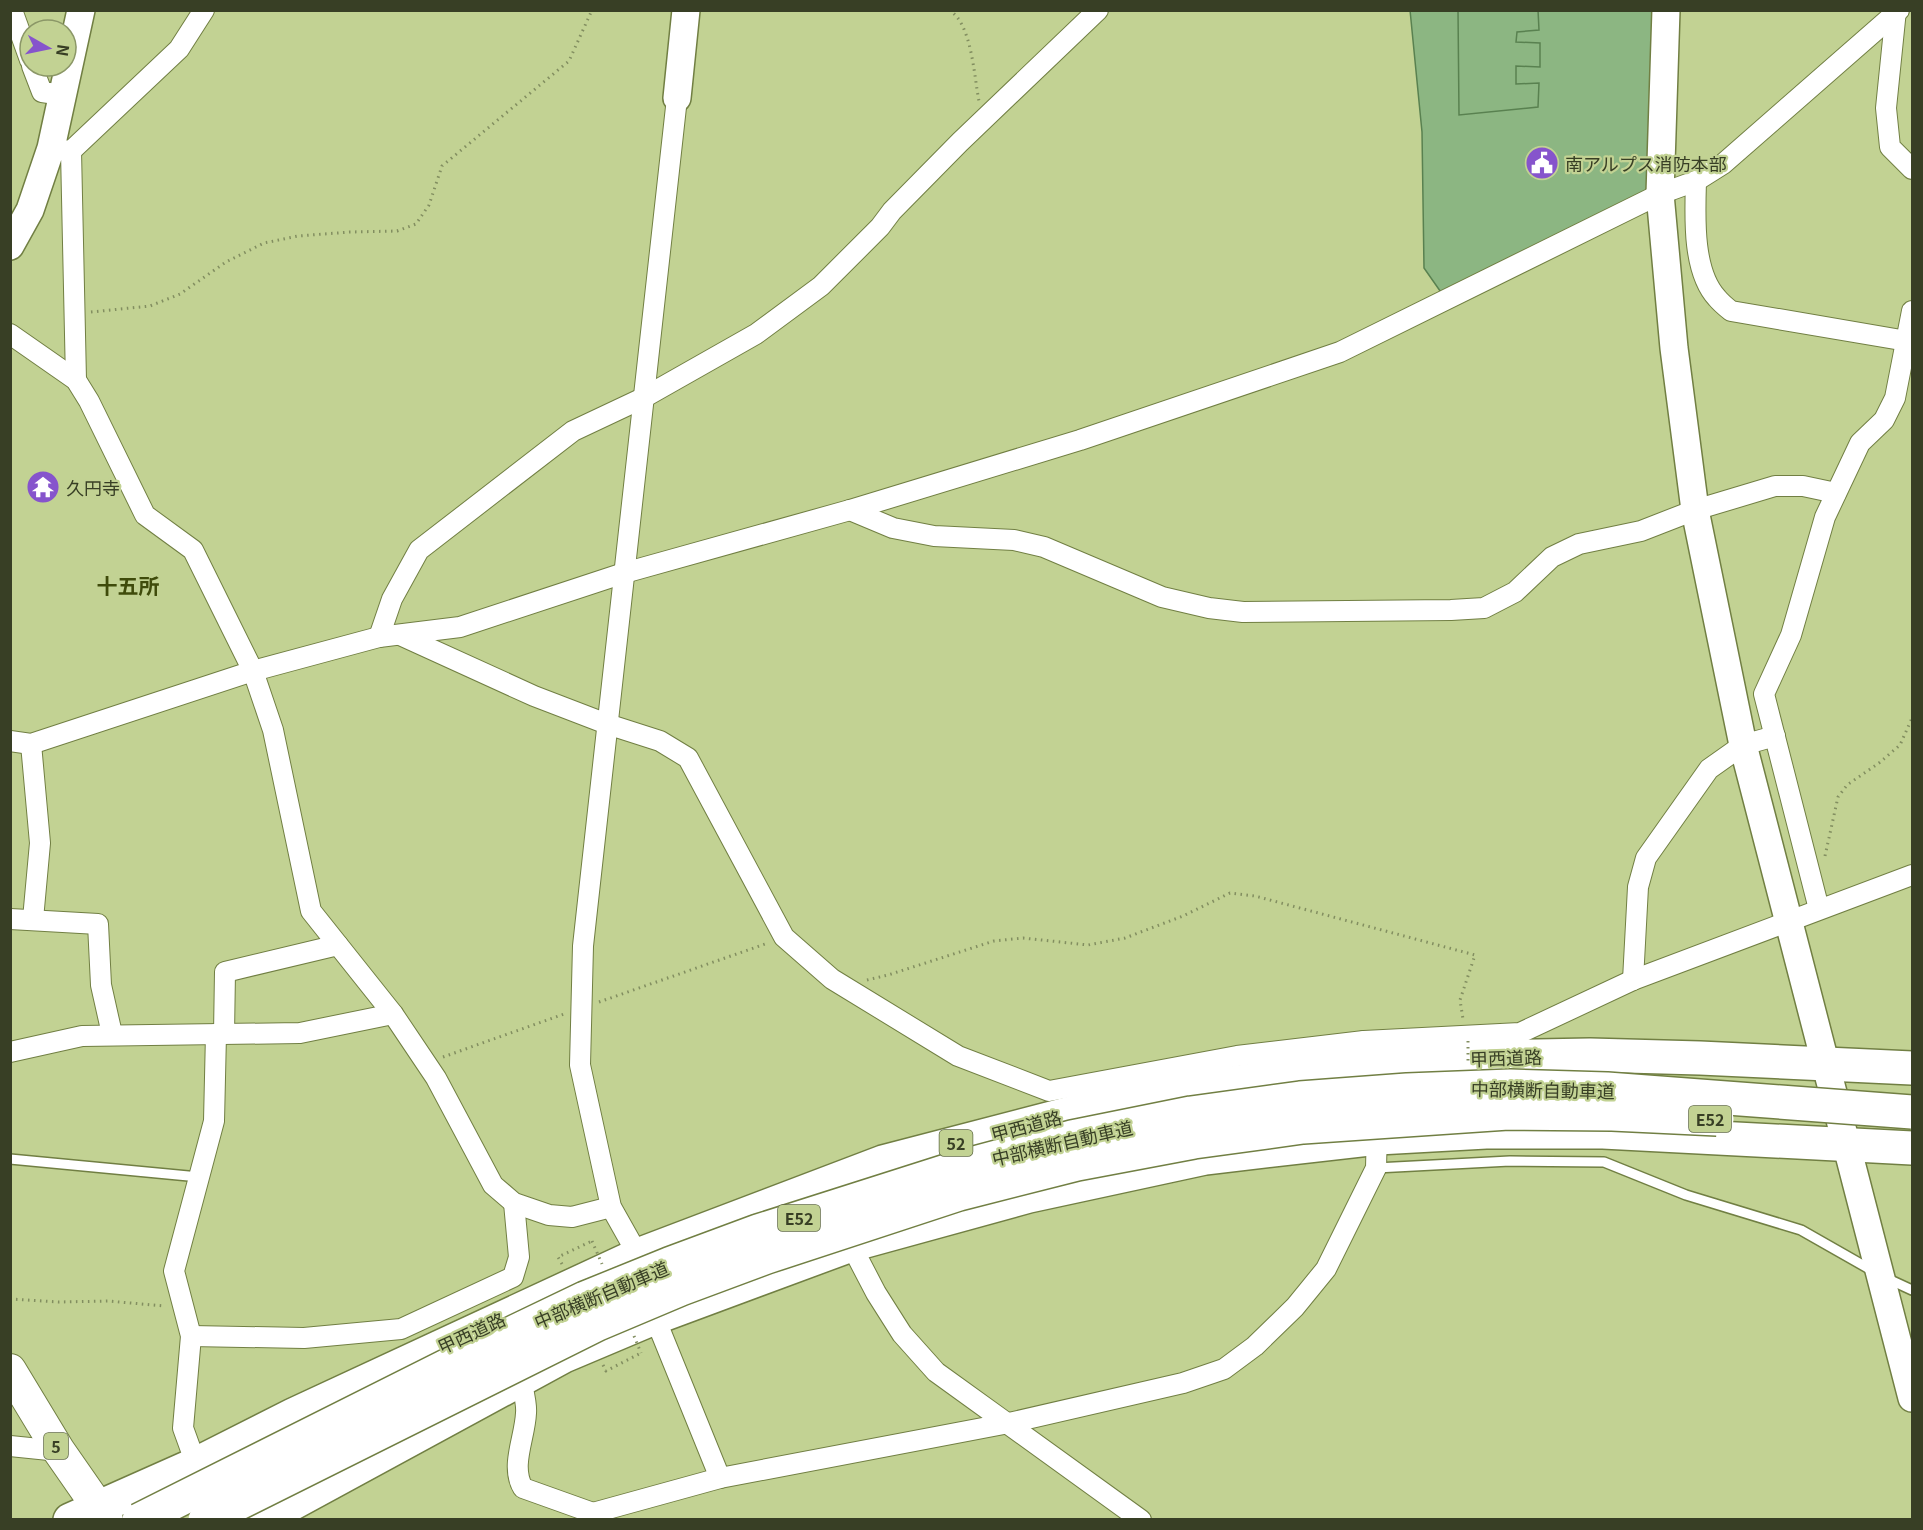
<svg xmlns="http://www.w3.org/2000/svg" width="1923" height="1530" viewBox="0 0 1923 1530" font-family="Georgia,'Noto Sans JP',serif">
	<rect width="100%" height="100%" fill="#c2d293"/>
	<g fill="#8cb682" stroke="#598150" stroke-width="1.5">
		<polygon points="1410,10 1665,10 1660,194 1445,298 1424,268 1422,132"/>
		<polygon points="1458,10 1538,10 1539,30 1517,32 1516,42 1540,43 1540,67 1516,66 1516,84 1539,83 1538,107 1459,115"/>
	</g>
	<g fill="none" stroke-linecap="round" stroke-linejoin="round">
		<defs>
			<g id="lane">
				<polyline points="10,1159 199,1177"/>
				<polyline points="1376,1168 1510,1161 1604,1162 1686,1195 1801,1230 1873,1271"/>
				<polyline points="1886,1278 1912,1290"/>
			</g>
			<g id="street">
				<polyline points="12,10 30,60"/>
				<polyline points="1896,10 1886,108 1890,147 1912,169"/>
				<polyline points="32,66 42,92 63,95"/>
				<polyline points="60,150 71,151 179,49 204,10"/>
				<polyline points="71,151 76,380"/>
				<path d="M1696,181C1695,215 1692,271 1717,298C1721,303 1726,307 1731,311L1907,341"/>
				<polyline points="10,334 76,380 89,401 145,515 193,550 253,671 273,730 311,911 393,1014 436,1078 493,1185 514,1203 549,1215 572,1217 611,1207"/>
				<polyline points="850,510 893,528 934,536 1014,540 1044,547 1162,597 1209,608 1243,612 1451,610 1484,608 1515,592 1552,557 1579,544 1641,531 1695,510 1775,486 1803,486 1836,493"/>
				<polyline points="400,635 534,696 607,724 660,741 688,758 784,937 832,979 958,1056 1049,1091 1237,1056 1364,1041 1372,1064 1373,1072"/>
				<polyline points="379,637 392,599 419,550 573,431 643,398 756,334 821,286 880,227 892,211 960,142 1098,10"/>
				<polyline points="10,741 31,744 253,671 379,637 460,627 624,573 850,510 1080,440 1340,352 1660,194 1696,181 1723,164 1899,10"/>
				<polyline points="31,744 40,843 33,919"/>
				<polyline points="1819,909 1764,694 1791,635 1825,517 1860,443 1884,420 1895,398 1912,311"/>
				<polyline points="10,919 98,924 101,985 112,1034"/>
				<polyline points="1633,980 1638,887 1646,858 1709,769 1743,745 1775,736"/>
				<polyline points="224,1034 225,972 338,945"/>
				<polyline points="1364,1041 1520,1033 1633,980 1912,875"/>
				<polyline points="10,1052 82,1036 300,1033 393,1014"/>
				<polyline points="851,1245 876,1293 902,1334 936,1372 1141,1520"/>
				<polyline points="640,1265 638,1255 611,1207 580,1065 583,946 677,98"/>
				<polyline points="651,1308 720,1478"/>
				<polyline points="191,1336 304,1338 401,1329 513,1277 519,1257 514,1203"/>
				<path d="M521,1380C523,1390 527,1403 526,1413C525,1438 510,1466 523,1488L593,1513"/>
				<polyline points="10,1446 59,1451"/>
				<polyline points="196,1464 183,1428 191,1336 174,1271 214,1121 216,1034"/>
				<polyline points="591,1520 593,1513 720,1478 1009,1423 1183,1383 1224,1369 1255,1346 1295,1307 1326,1269 1376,1168 1377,1128"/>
			</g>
			<g id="secondary">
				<polyline points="1666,10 1660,194 1674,348 1695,510 1743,745 1912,1398"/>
				<polyline points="677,98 686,10"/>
				<polyline points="10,246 30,210 51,148 81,10"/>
			</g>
			<polyline id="primary" points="10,1370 59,1451 107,1520"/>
			<g id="highway">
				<polyline points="70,1520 196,1464 293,1415 638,1255 883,1162 1098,1106 1230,1083 1372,1064 1489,1057 1590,1055 1700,1058 1912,1068"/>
				<polyline points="262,1520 564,1356 654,1318 851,1245 1029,1196 1205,1158 1378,1138 1486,1132 1603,1132 1912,1148"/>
			</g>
		</defs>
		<use href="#lane" stroke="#717f43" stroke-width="12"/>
		<use href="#street" stroke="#717f43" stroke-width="22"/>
		<use href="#secondary" stroke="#717f43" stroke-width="30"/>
		<use href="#primary" stroke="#717f43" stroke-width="34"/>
		<use href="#highway" stroke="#717f43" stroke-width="36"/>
		<g stroke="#828e60" stroke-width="3" stroke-dasharray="1.5 4.5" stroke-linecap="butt">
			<path d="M949,10C972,23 974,77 979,101"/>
			<polyline points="91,312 150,306 180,294 226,262 264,243 298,236 350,232 397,231 416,224 429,205 442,166 569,61 592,10"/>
			<polyline points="1825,856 1838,797 1847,785 1879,763 1900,745 1912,718"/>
			<polyline points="867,980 888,975 994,941 1023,938 1088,945 1125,938 1183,916 1230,893 1255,896 1475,955 1460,1000 1463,1019"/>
			<polyline points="599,1002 768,943"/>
			<polyline points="443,1057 564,1014"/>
			<polyline points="562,1264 558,1257 592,1241"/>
			<polyline points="10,1299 59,1302 108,1301 164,1306"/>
			<polyline points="603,1365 606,1371 641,1353"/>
		</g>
		<use href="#lane" stroke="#fff" stroke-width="9"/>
		<use href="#street" stroke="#fff" stroke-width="20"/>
		<use href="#secondary" stroke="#fff" stroke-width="27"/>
		<use href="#primary" stroke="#fff" stroke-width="32"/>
		<use href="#highway" stroke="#fff" stroke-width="33"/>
		<defs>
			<g id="highway-bridge">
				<polyline points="139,1520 514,1332 585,1298 669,1264 758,1231 956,1168 1072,1137 1191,1113 1300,1098 1407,1090 1510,1086 1607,1089 1912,1112"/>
				<polyline points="205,1520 598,1324 681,1289 767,1257 959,1194 1077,1164 1194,1142 1303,1127 1508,1113 1612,1114 1717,1119"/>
			</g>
		</defs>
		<use href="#highway-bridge" stroke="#717f43" stroke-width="36" stroke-linecap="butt"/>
		<g stroke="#828e60" stroke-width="3" stroke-dasharray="1.5 4.5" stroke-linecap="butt">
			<polyline points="1468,1041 1468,1063"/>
			<polyline points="592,1241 602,1264"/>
			<polyline points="634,1336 641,1353"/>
		</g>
		<use href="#highway-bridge" stroke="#fff" stroke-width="33"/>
	</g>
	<defs>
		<symbol id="civic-disc" viewBox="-11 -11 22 22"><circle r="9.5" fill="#8654cc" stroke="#c2d293"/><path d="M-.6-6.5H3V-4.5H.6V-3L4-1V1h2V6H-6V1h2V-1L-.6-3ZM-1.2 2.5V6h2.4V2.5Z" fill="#fff"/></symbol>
		<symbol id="temple-disc" viewBox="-11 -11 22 22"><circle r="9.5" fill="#8654cc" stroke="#c2d293"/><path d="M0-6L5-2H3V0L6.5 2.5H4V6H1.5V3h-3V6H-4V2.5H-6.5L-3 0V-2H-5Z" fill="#fff"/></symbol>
	</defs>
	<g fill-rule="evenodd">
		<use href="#civic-disc" x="1523" y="144" width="38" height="38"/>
		<use href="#temple-disc" x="24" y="468" width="38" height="38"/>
	</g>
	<g text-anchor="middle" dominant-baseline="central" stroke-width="4.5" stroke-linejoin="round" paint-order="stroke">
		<g fill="#c2d293" stroke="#616b46" stroke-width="1.5">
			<rect x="1689" y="1106" width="42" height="26" rx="4.5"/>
			<rect x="939.5" y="1130" width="33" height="26" rx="4.5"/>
			<rect x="778" y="1205" width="42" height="26" rx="4.5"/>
			<rect x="44" y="1433" width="24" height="26" rx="4.5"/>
		</g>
		<g font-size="16" font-weight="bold" fill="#383f25">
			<text x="1710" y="1119">E52</text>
			<text x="956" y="1143">52</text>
			<text x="799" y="1218">E52</text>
			<text x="56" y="1446">5</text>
		</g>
		<g font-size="18" fill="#383f25" stroke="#c2d293" text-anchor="start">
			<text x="1565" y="163">南アルプス消防本部</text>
			<text x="66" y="487">久円寺</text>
		</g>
		<g font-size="18" fill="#383f25" stroke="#c2d293">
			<text transform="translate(1506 1057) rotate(-2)">甲西道路</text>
			<text transform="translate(1543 1089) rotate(1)">中部横断自動車道</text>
			<text transform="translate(1026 1125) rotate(-15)">甲西道路</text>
			<text transform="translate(1062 1142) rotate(-13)">中部横断自動車道</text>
			<text transform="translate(601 1294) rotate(-23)">中部横断自動車道</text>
			<text transform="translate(471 1332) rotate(-25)">甲西道路</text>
		</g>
		<g font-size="21" font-weight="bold" fill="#3f4b0b" stroke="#c2d293">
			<text x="128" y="585">十五所</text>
		</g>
	</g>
	<rect width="1923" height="1530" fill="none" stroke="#383f25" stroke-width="24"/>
	<g transform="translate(48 48) rotate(99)"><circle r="28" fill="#c2d293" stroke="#8b9767" stroke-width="1.5"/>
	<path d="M0-4.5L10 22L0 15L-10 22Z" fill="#8654cc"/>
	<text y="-9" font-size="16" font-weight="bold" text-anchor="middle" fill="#383f25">N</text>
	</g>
</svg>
